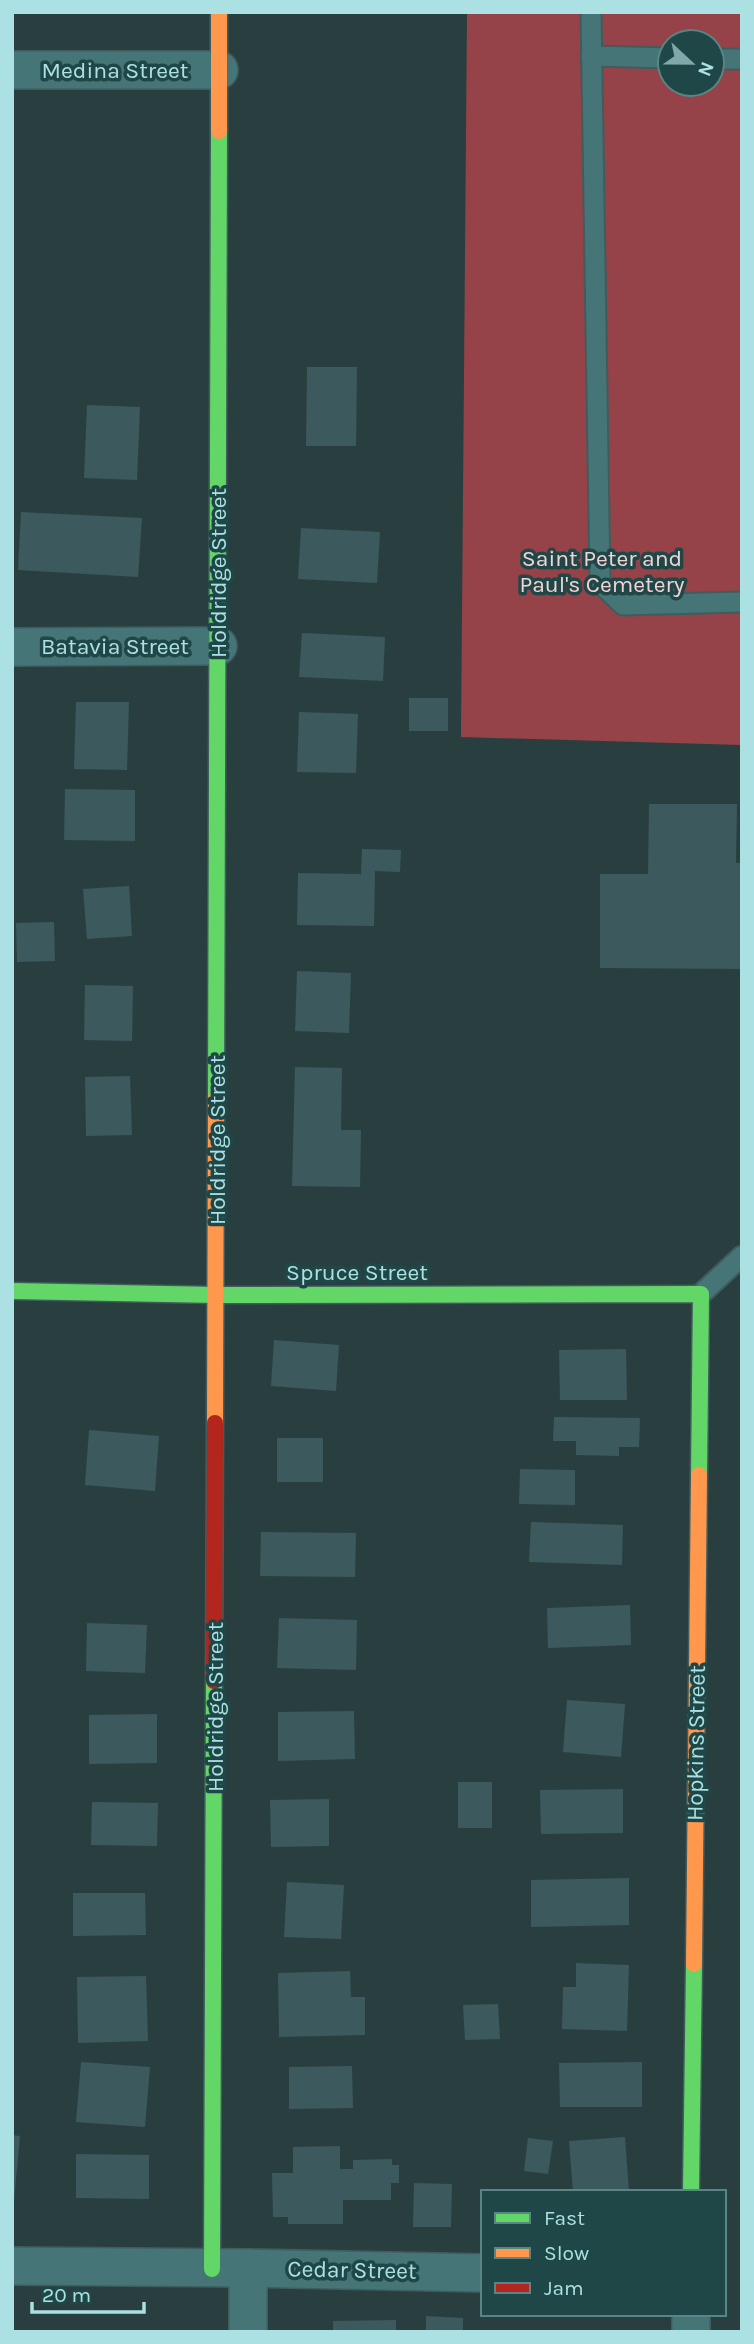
<svg xmlns="http://www.w3.org/2000/svg" width="754" height="2344" viewBox="0 0 754 2344" font-family="Karla,sans-serif">
	<rect width="100%" height="100%" fill="#293f3f"/>
	<path fill="#964249" fill-rule="evenodd" d="M467,12H742V745L461,737ZM670,42H712V84H670Z"/>
	<g fill="#3c595d">
		<polygon points="307,367 357,367 356,446 306,446"/>
		<polygon points="87,405 140,407 137,480 84,478"/>
		<polygon points="21,512 142,518 138,577 18,570"/>
		<polygon points="301,528 380,532 377,583 298,579"/>
		<polygon points="302,633 385,637 383,681 299,677"/>
		<rect x="409" y="698" width="39" height="33"/>
		<polygon points="76,702 129,702 127,770 74,769"/>
		<polygon points="299,712 358,714 356,773 297,772"/>
		<polygon points="65,789 135,790 135,841 64,840"/>
		<polygon points="649,804 737,804 736,863 742,863 742,969 600,968 600,874 648,874"/>
		<polygon points="362,849 401,850 400,872 375,871 374,926 297,925 298,873 361,874"/>
		<polygon points="129,886 132,936 87,939 83,889"/>
		<polygon points="54,922 55,961 17,962 16,923"/>
		<polygon points="297,971 351,973 349,1033 295,1031"/>
		<polygon points="85,985 133,986 132,1041 84,1040"/>
		<polygon points="295,1067 342,1068 341,1130 361,1130 360,1187 292,1186"/>
		<polygon points="130,1076 132,1135 86,1136 85,1077"/>
		<polygon points="274,1340 339,1345 336,1391 271,1386"/>
		<polygon points="626,1349 627,1400 560,1400 559,1350"/>
		<polygon points="554,1417 640,1418 639,1447 619,1447 619,1456 576,1455 576,1441 553,1441"/>
		<polygon points="89,1430 159,1436 155,1491 85,1485"/>
		<rect x="277" y="1438" width="46" height="44"/>
		<polygon points="520,1469 575,1470 575,1505 519,1504"/>
		<polygon points="531,1522 623,1525 622,1565 529,1562"/>
		<polygon points="261,1532 356,1533 355,1577 260,1576"/>
		<polygon points="630,1605 631,1645 548,1648 547,1608"/>
		<polygon points="279,1618 357,1620 356,1670 277,1668"/>
		<polygon points="87,1623 147,1625 145,1673 86,1671"/>
		<polygon points="567,1700 625,1704 621,1757 563,1752"/>
		<polygon points="354,1711 355,1759 278,1761 278,1712"/>
		<polygon points="157,1714 157,1763 89,1764 89,1715"/>
		<rect x="458" y="1782" width="34" height="46"/>
		<polygon points="623,1789 623,1833 541,1834 540,1790"/>
		<polygon points="329,1799 329,1846 271,1847 270,1800"/>
		<polygon points="92,1802 158,1803 157,1846 91,1845"/>
		<polygon points="629,1878 629,1925 531,1927 531,1880"/>
		<polygon points="287,1882 344,1885 341,1939 284,1937"/>
		<polygon points="73,1893 145,1893 146,1935 73,1936"/>
		<polygon points="576,1963 629,1965 627,2031 562,2029 563,1987 576,1987"/>
		<polygon points="350,1971 351,1997 365,1997 365,2035 279,2037 278,1973"/>
		<polygon points="146,1976 148,2041 78,2043 77,1977"/>
		<polygon points="498,2004 500,2039 465,2040 463,2005"/>
		<polygon points="81,2062 150,2067 145,2127 76,2122"/>
		<polygon points="642,2062 642,2107 560,2107 559,2063"/>
		<polygon points="352,2066 353,2108 289,2109 289,2067"/>
		<polygon points="12,2135 20,2136 14,2201 12,2201"/>
		<polygon points="625,2137 629,2192 573,2192 569,2141"/>
		<polygon points="528,2138 553,2141 548,2174 524,2171"/>
		<polygon points="340,2146 340,2169 353,2169 353,2160 392,2159 392,2165 399,2165 399,2183 391,2183 391,2200 343,2200 343,2224 288,2224 288,2217 273,2217 272,2173 293,2173 293,2147"/>
		<polygon points="76,2154 149,2155 149,2199 76,2198"/>
		<polygon points="414,2183 452,2184 451,2227 413,2227"/>
		<polygon points="426,2316 463,2318 463,2332 426,2332"/>
		<polygon points="396,2320 396,2332 333,2332 333,2321"/>
	</g>
	<g fill="none" stroke-linecap="round" stroke-linejoin="round">
		<defs>
			<g id="lane">
				<polyline points="591,12 600,583 623,605 742,602"/>
				<polyline points="591,56 670,58"/>
				<polyline points="712,59 742,59"/>
				<polyline points="701,1294 742,1256"/>
			</g>
			<g id="street">
				<polyline points="12,70 219,70"/>
				<polyline points="12,647 218,646"/>
				<polyline points="12,2266 248,2268 483,2273"/>
				<polyline points="691,2314 691,2332"/>
				<polyline points="248,2332 248,2268"/>
			</g>
			<g id="fast">
				<polyline points="216,1098 219,131"/>
				<polyline points="12,1291 217,1295 701,1294 699,1475"/>
				<polyline points="691,2192 694,1964"/>
				<polyline points="212,2269 214,1681"/>
			</g>
			<g id="slow">
				<polyline points="219,131 219,12"/>
				<polyline points="215,1423 216,1098"/>
				<polyline points="694,1964 699,1475"/>
			</g>
			<polyline id="jam" points="214,1681 215,1423"/>
		</defs>
		<use href="#lane" stroke="#405c5d" stroke-width="23"/>
		<use href="#street" stroke="#405c5d" stroke-width="40"/>
		<use href="#fast" stroke="#405c5d" stroke-width="19"/>
		<use href="#slow" stroke="#405c5d" stroke-width="19"/>
		<use href="#jam" stroke="#405c5d" stroke-width="19"/>
		<use href="#lane" stroke="#457576" stroke-width="19"/>
		<use href="#street" stroke="#457576" stroke-width="37"/>
		<use href="#fast" stroke="#63d668" stroke-width="16"/>
		<use href="#slow" stroke="#ff974d" stroke-width="16"/>
		<use href="#jam" stroke="#b3261e" stroke-width="16"/>
	</g>
	<g text-anchor="middle" dominant-baseline="central" stroke-width="7" stroke-linejoin="round" paint-order="stroke">
		<g font-size="23" fill="#abe1e2" stroke="#204748">
			<text x="115" y="70">Medina Street</text>
			<text transform="translate(218 573) rotate(-90)">Holdridge Street</text>
			<text x="115" y="646">Batavia Street</text>
			<text transform="translate(217 1140) rotate(-90)">Holdridge Street</text>
			<text x="357" y="1272">Spruce Street</text>
			<text transform="translate(215 1707) rotate(-90)">Holdridge Street</text>
			<text transform="translate(696 1743) rotate(-89)">Hopkins Street</text>
			<text transform="translate(352 2270) rotate(1)">Cedar Street</text>
		</g>
		<g font-size="23" fill="#f2d4d4" stroke="#204748">
			<text x="602" y="558">Saint Peter and<tspan x="602" dy="26">Paul's Cemetery</tspan></text>
		</g>
	</g>
	<rect width="754" height="2344" fill="none" stroke="#abe1e2" stroke-width="28"/>
	<rect x="481" y="2190" width="245" height="126" fill="#204748" stroke="#588586" stroke-width="2"/>
	<rect x="495" y="2213" width="35" height="10" fill="#63d668" stroke="#588586" stroke-width="2"/>
	<text x="544" y="2225" font-size="21" fill="#abe1e2">Fast</text>
	<rect x="495" y="2248" width="35" height="10" fill="#ff974d" stroke="#588586" stroke-width="2"/>
	<text x="544" y="2260" font-size="21" fill="#abe1e2">Slow</text>
	<rect x="495" y="2283" width="35" height="10" fill="#b3261e" stroke="#588586" stroke-width="2"/>
	<text x="544" y="2295" font-size="21" fill="#abe1e2">Jam</text>
	<g transform="translate(691 63) rotate(112)"><circle r="33" fill="#204748" stroke="#588586" stroke-width="2"/>
	<path d="M0-5L12 26L0 18L-12 26Z" fill="#7ea8a9"/>
	<text y="-10" font-size="19" font-weight="bold" text-anchor="middle" fill="#abe1e2">N</text>
	</g>
	<path d="M32 2302v10h112v-10" fill="none" stroke="#abe1e2" stroke-width="3.5"/>
	<text x="42" y="2302" font-size="21" fill="#abe1e2" stroke="#204748" stroke-width="5" paint-order="stroke">20 m</text>
</svg>
